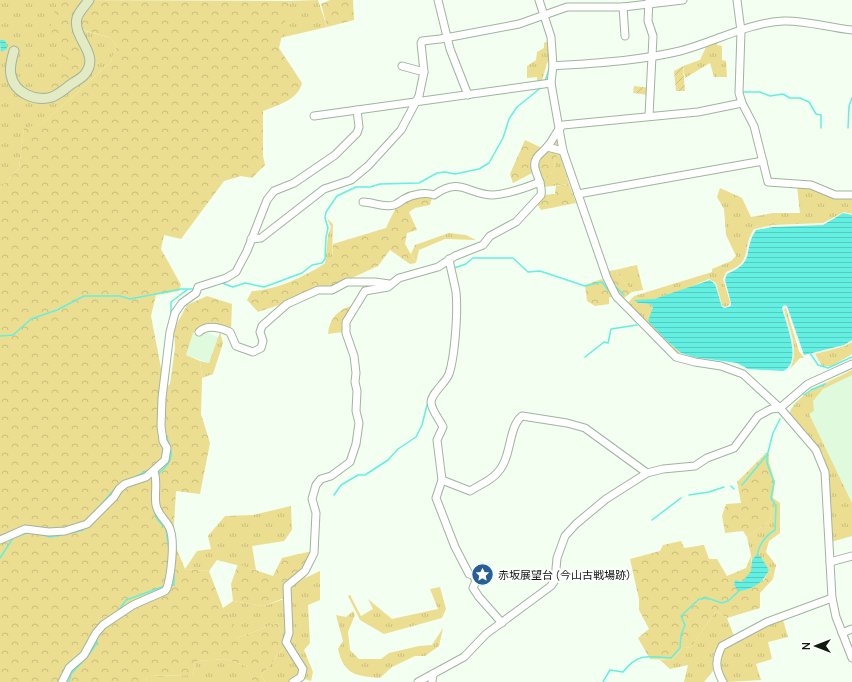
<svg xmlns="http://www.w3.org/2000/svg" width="852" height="682" viewBox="0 0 852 682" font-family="Manrope,'Noto Sans JP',sans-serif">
	<defs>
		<pattern id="grass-tufts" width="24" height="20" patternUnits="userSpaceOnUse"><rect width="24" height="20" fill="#ecde90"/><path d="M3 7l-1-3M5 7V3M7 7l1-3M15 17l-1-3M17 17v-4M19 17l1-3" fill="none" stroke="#c9be7b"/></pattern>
		<pattern id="forest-crowns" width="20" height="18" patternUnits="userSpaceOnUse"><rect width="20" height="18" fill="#ecde90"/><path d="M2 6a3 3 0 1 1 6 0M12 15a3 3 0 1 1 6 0" fill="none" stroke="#c9be7b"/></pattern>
		<pattern id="garden-furrows" width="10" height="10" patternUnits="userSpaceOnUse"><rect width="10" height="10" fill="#ecde90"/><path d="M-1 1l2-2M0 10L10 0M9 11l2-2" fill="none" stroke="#c9be7b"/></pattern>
		<pattern id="water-rules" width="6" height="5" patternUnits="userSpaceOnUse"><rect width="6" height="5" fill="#63efe1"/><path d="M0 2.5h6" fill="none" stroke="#55ccc0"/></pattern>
	</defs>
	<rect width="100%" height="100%" fill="#f2fff1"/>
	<g fill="#e0fadd">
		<polygon points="200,328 218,338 209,363 186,355 193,332"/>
		<polygon points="852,370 852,503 834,466 826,468 823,454 789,414 793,404 815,387"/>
	</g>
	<g fill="url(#grass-tufts)">
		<polygon points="0,0 63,0 56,23 111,38 117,47 110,63 42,124 24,129 19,168 0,189"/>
		<polygon points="318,0 327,27 280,38 290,1"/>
		<polygon points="718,40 717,45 722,46 722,60 726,61 727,77 714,77 710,63 685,78 683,66 700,60 707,45"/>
		<polygon points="548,41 549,60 547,63 542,81 537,82 537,77 527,78 527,66 536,60 537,52 544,48 544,43"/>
		<polygon points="560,155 569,184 544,187 542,179 555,170 554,158"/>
		<path d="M797,186L852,196V214L844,212L823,223L773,225L754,229C741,249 754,262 726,272L723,279L730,302L729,305L725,307L722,305L716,283L709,279L680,291L654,299L643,301L638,303L650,304L653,307L651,318L666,340L681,353H676L627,304L634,296L712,272V269L731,261L736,256L726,235L724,209L717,197L720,188L742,198L751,217L773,213H800Z"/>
		<polygon points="327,218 333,224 332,259 325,264 328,235 331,227"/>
		<polygon points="449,233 466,235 476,240 445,239 419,250 416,263 411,254 415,245"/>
		<polygon points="637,265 643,290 632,292 615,270"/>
		<path d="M786,308L799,351L804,358H800L790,369C800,350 789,329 784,309Z"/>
		<polygon points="220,332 223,343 213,374 202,378 200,361 209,363"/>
		<polygon points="852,342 852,354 832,366 822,366 815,354 845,346"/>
		<path d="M852,370V375L823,389L813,401L814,411L809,414L852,503V536L831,542L826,468L823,454L789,414C800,389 830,383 852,370Z"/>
		<polygon points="773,498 780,503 780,533 769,541 766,552 776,565 773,579 769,570 756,555 752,560 747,537 770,521"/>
		<polygon points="291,506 292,530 284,541 252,546 256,570 217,560 209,571 185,569 197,551 211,549 208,536 225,516 253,515"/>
		<polygon points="320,571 320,600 308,605 310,643 304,650 313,672 311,681 302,678 290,682 265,682 261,676 285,646 278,623 237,638 223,608 233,601 264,606 284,599 286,583 305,578"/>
		<polygon points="440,587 446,609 442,618 384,634 360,620 348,596 350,595 361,616 373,609 368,599 392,619 438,609 430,589"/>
		<path d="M353,611L355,615L348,632L350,650L359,659H381L389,653L419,646L432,645L443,628L439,646L425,656H415L392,667L380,678C356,676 344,675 338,649L343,641L336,615L346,617Z"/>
		<path d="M716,611L727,618L734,636C715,645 712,650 713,671L704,682H684L688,665L670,669L660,660H672L683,648L691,647Z"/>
		<path d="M783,620L788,637L768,642L772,659L756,664L761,680L727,682C724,678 720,672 720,668C716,639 762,628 783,620Z"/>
		<polygon points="225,659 246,666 253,682 146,682 147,676 192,675 197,661"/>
	</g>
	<g fill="url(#forest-crowns)">
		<path d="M58,0L290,1L279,48L302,83C298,100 278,105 263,111V156L265,165L252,178L241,176L224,181L181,239L164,235L161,249L181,285L179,291L156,295L151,316L165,389L170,384L175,348L174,329L187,305L207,296L232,304L231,329L200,328L193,333L186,355L200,361L202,378L201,414L210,443L200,494L176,491L173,540L185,569L209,571L223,608L235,626L237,638L278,623L285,646L261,676L265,682H253L246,666L225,659L197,661L192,675L147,676L146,682H0V189L19,168L24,128L42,124L110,63L117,47L111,38L72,27L81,49V72L53,93L35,95L24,89L42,87L66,72V58L50,28Z"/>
		<polygon points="330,0 353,0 354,20 327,27 321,4"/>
		<polygon points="555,128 560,155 554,158 555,170 542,179 534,172 513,183 510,174 525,140 542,148"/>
		<polygon points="569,184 576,203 541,210 536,202 544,195 555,194 556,186"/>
		<path d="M427,194L432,198L430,205L415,208L409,212L417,230L407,233L405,244L416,263L410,264L390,250L378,266L332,287L258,312L247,300L252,291C279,290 309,274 332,259L333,244L386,228C399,201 397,202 427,194Z"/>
		<polygon points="615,270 632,292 623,299 614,287 608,271"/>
		<polygon points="602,279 612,297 609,297 609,304 595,306 587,301 585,285"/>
		<path d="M364,284L382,286L368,290L343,332L328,334C329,320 337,310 351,306Z"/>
		<polygon points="766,453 769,454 769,462 775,482 770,521 747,537 743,531 725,533 722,516 726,504 741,503 737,482"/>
		<polygon points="681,541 684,548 704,545 709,559 717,559 727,576 746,568 751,556 752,571 742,582 735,581 734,585 764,580 769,570 773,579 760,593 760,608 727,618 716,611 691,647 683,648 672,660 650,659 638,638 649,629 639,610 639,599 630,559 660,551 663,545"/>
		<polygon points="312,551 314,560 305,578 286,583 284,598 264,606 233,601 231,584 238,564 273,576 282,558"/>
	</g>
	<g fill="url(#garden-furrows)">
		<polygon points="683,66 685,91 676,91 674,71"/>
		<polygon points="634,86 650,88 649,95 633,93"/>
	</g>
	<g fill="url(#water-rules)">
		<polygon points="0,40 4,40 7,44 7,49 1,52"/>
		<path d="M843,213L852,215V340L844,345L804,355L787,306L784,305L782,308C786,324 803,363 783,371L748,369L737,363L693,357L681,353L666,340L648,321L653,307L650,304L638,303L634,300L654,299L710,280L715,284L722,307L725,308L731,306V303L725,280L727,274C757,261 742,251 756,230L773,227L823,225Z"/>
		<path d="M756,555L761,557L769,570C763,583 753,589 739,591L734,585L735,580L742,582L751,571L752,560Z"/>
	</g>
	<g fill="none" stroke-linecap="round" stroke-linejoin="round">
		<g stroke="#63efe1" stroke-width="1.5">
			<polyline points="545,81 551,64"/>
			<polyline points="741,92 760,92 770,96 783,94 790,98 800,98 809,102 816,114 821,115 821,128"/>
			<polyline points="848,128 849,106 852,98"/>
			<polyline points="454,268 466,264 473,258 513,258 528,272 540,271 585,286 602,282 608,290"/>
			<polyline points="222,283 233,287 245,283 264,287 302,273 312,265 322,263 325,259 326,237 328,228 325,218 326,212 337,196 356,187 370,187 380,184 419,183 437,173 445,172 455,174 479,169 489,163 503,138 509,119 517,107 543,86"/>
			<polyline points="616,287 624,295"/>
			<polyline points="199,290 209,287"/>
			<polyline points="171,315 171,302 188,289 194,289"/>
			<polyline points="0,336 13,335 31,319 57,310 84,296 120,296 130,299 181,289 187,289"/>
			<polyline points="810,353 818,365 828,368 852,357"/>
			<polyline points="585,357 604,342 608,343 611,329 637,325"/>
			<polyline points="804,395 811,390 825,384"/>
			<path d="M158,474C176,460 173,452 165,433"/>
			<polyline points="133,478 151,469"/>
			<polyline points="742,485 766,456"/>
			<polyline points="731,486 734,489"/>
			<polyline points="334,495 341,485 358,475 365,475 388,460 398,449 416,437 422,425 427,405"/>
			<polyline points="689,495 709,492 724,487"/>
			<polyline points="154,511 157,519 166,529 170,558"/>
			<polyline points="89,518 113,491"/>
			<polyline points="652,520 681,498"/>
			<polyline points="71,533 83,530 83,527"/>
			<polyline points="40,534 50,537 62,535"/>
			<path d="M757,556C759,544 765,536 775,530L776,506L771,498L774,482L767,463V456L773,433L780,419"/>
			<polyline points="0,558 13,538 27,533"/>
			<polyline points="171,585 174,585 174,572"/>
			<polyline points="119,610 126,600 165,586"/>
			<polyline points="69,682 71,674 87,657 97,643 96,639"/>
			<path d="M603,682L610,670L623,672C638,653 648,656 671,658L680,648L681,635L685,625L681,616L699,599L707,598L722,603L728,601L740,590"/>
		</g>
		<defs>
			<g id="street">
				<polyline points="438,0 450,49 468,95"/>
				<polyline points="539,0 551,37 553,66 551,83 563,151 607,278 616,296 676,357 695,362 721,366 743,374 780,408 816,450 825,472 832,598 836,617 852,658"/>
				<polyline points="737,0 741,31 739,93 742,103 754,126 768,182 811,185 835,195 852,195"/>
				<polyline points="623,7 625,36"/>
				<polyline points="402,66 424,72"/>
				<path d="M553,66C596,63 638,61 680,51C715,42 747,23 783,21C806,20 829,28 852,30"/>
				<polyline points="314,116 551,83"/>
				<polyline points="649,116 653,36 648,21 649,1"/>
				<polyline points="547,147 563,151"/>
				<polyline points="578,194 763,161"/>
				<path d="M363,202C373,202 383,208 394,205C397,204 401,201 404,199C413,194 425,192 434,195C461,176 468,195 493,195C509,194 525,188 540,182"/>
				<polyline points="251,239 261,238 324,189 351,180 368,166 401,130 419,96 424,72 421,43 422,41 440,39 519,24 567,7 623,7 683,0"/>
				<path d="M449,259C451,270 454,281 456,292C458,311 455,356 449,374C445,384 432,392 431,402C431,410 440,420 443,427L437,440L442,480L436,498L455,547L469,574L473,575L476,581L473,588L479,597L502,623"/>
				<path d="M199,332C207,324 221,328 230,332L236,346L253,352L261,348L263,341L260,332L262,326L287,304L318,290H332L347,282H375L389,284"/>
				<path d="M442,480L470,491C479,485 491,481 498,472C512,457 508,427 522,416L567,423L585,428L647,473"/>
				<polyline points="0,540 25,529 49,532 65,531 87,524 114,497 119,489 125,484 146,477 165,460 167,448 163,441 161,426 162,398 170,332 175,313 182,303 196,293 198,287 226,278 236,272 247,251 267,200 274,191 294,183 335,155 357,133 359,127 357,110"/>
				<polyline points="830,562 852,556"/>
				<polyline points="842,633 852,629"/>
				<path d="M62,682L69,668L84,655L96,633L103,625L133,605L165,591L167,588C171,575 175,542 170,529C167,520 158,516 156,505C154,494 158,483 154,471"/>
				<path d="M293,682L301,677L303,669L286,642L289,633L287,586L305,571L314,553L316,513L312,499L316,485L321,479L331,476L350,462L356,444L359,423L356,411L357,391L355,382L356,373L354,356L346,333V322L365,291L388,287L399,278L438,267L455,256L483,245L490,236L516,222L541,195C543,185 537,177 535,168C533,157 541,154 547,147C554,140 554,133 563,125L698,112L742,103"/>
				<polyline points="418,682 464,657 486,634 551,586 555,580 557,558 565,536 576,524 606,499 647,473 663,469 695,466 707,458 734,448 758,416 771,409 780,408 808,384 852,364"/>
				<polyline points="432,682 433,674"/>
				<path d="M723,682C715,668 715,660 722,646L767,622L832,598"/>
			</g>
			<path id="secondary" d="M14,51C12,58 9,67 11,75C14,93 36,102 52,97C59,94 64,90 70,85C74,82 81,79 85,74C101,54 72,38 77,18C79,11 85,6 89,0"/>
		</defs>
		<use href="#street" stroke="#a0b49f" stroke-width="9"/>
		<use href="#secondary" stroke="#a0b49f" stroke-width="11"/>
		<use href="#street" stroke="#fff" stroke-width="7"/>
		<use href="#secondary" stroke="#e2ebc4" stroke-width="9"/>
	</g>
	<defs>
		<symbol id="sight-disc" viewBox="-11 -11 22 22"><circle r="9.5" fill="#265e96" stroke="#fff"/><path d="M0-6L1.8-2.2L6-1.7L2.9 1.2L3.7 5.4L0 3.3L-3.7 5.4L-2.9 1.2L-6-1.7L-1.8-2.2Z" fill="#fff"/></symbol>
	</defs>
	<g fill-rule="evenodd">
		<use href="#sight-disc" x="470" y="562" width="25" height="25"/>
	</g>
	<g text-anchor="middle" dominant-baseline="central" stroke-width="4" stroke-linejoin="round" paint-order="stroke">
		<g font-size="11" fill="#111810" stroke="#fff" text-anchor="start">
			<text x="498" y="574">赤坂展望台 (今山古戦場跡）</text>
		</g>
	</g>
	<g transform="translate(816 646) rotate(270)" stroke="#ffffff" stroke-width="3" paint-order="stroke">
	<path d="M0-3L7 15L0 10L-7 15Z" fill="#111810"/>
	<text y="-6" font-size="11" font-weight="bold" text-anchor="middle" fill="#111810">N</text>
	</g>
</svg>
